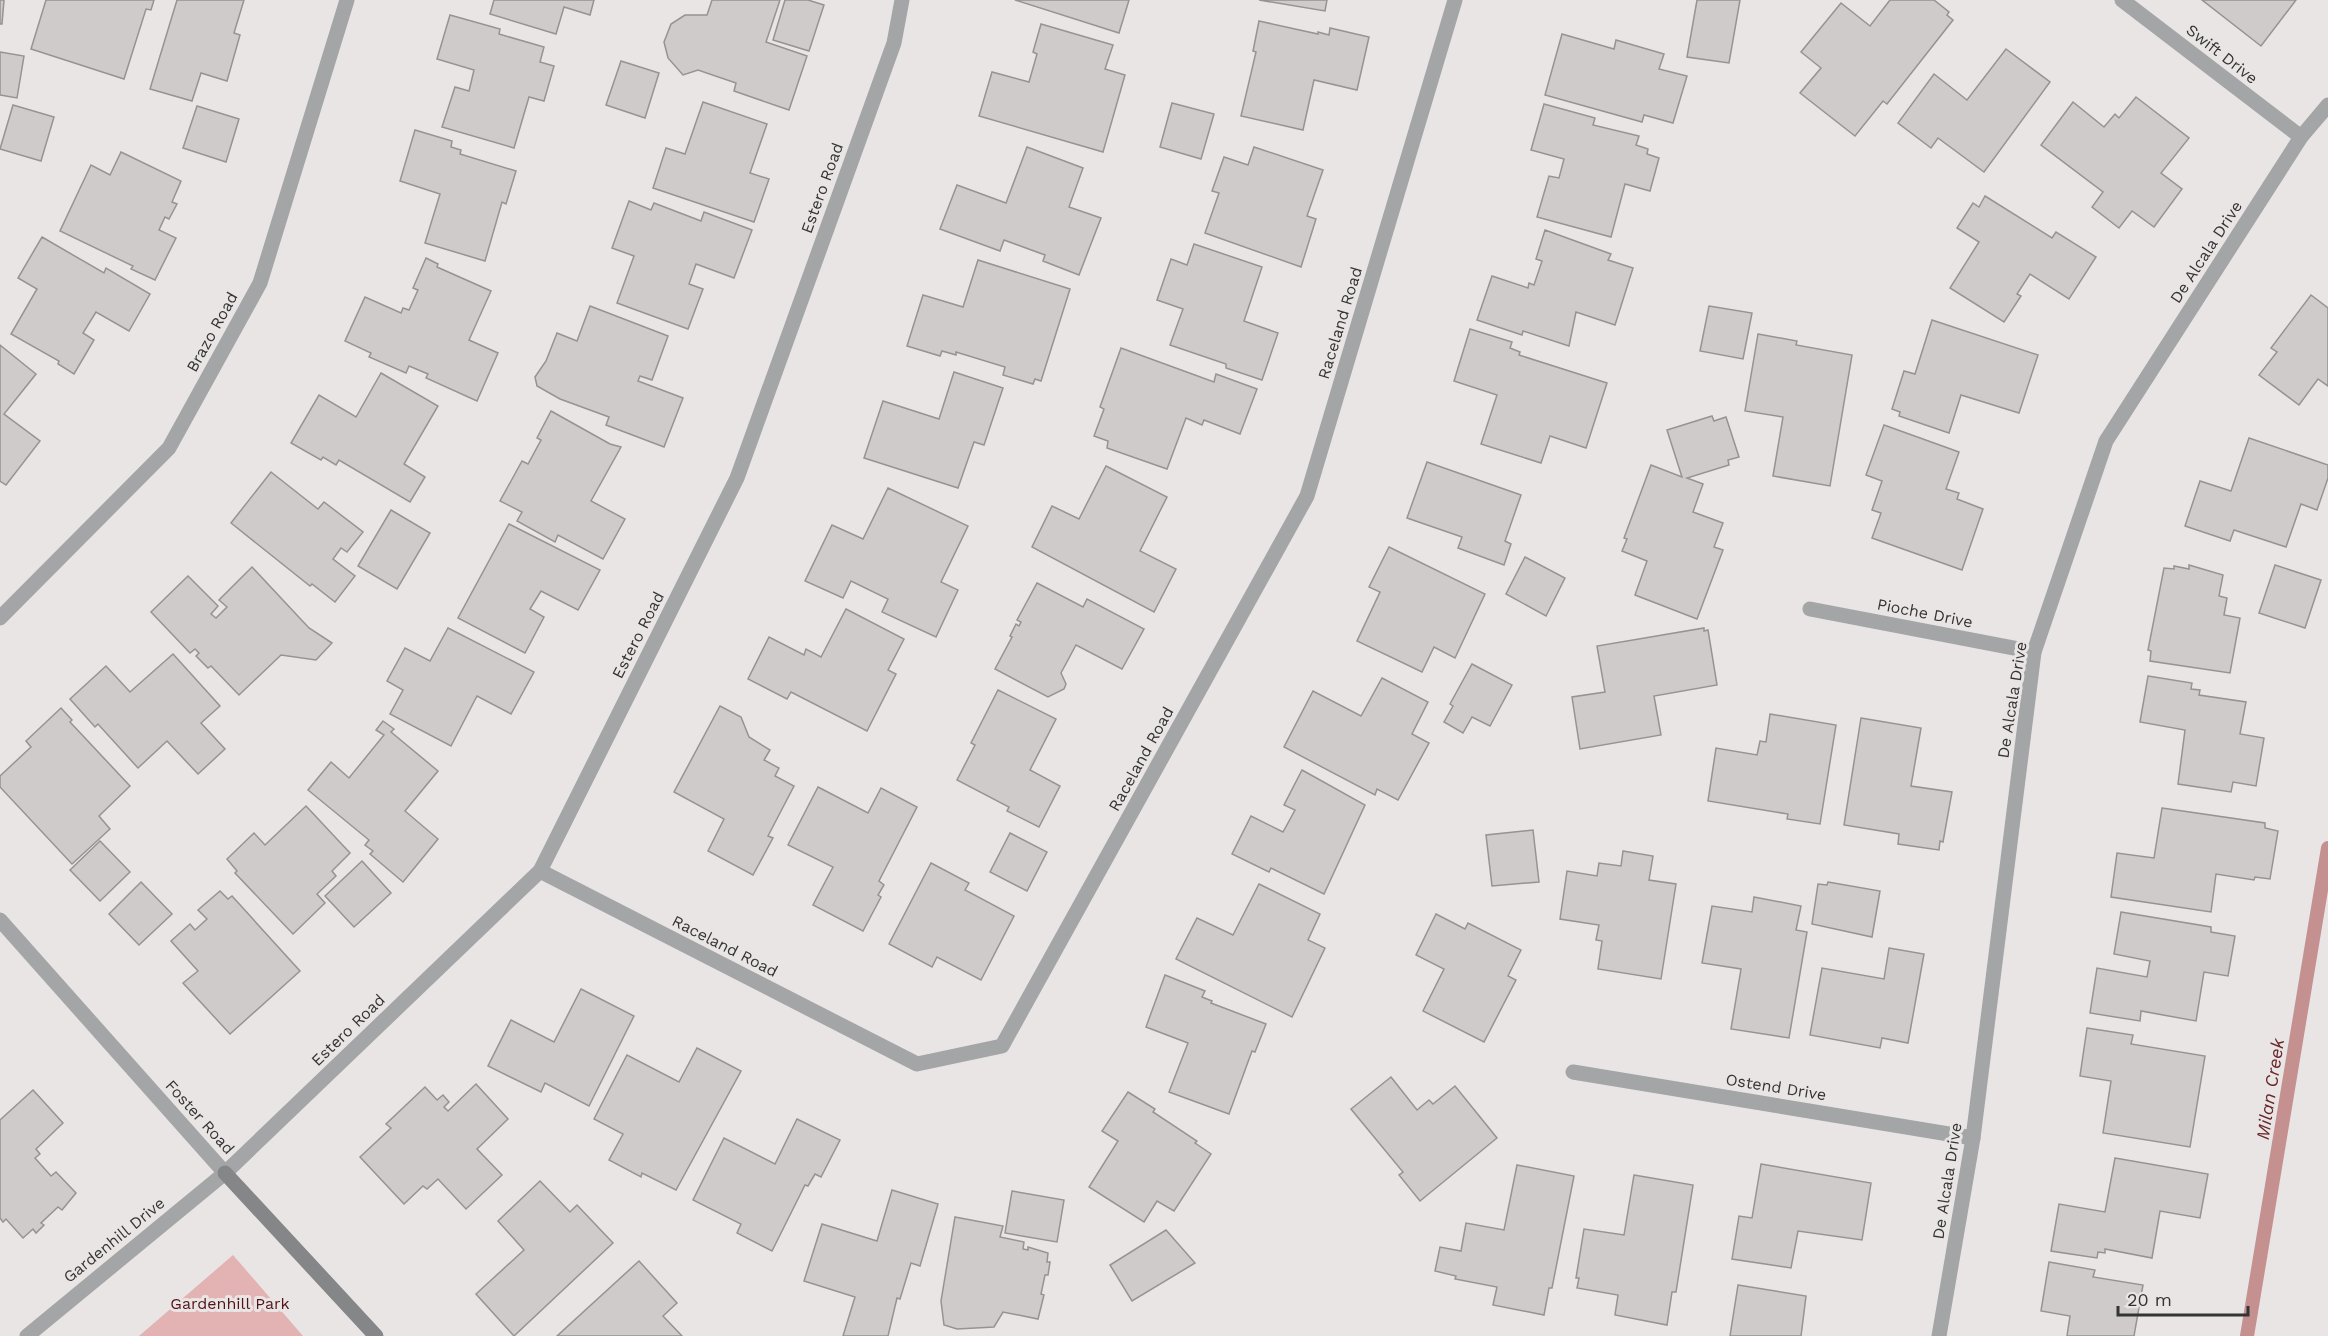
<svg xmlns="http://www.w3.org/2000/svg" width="2328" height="1336" viewBox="0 0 2328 1336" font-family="'Work Sans',sans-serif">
	<rect width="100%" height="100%" fill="#e9e5e5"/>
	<polygon fill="#e2b3b2" points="233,1255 303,1336 139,1336"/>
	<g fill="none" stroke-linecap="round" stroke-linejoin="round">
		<polyline stroke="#c59190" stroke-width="14" points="2247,1336 2328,848"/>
	</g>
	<g fill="#cfcbcb" stroke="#969392" stroke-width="1.5">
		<polygon points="0,0 4,0 2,24 0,24"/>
		<polygon points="46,0 154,0 151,10 146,9 124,79 31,49"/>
		<polygon points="177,0 244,0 234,33 240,35 227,81 201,73 192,101 150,89"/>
		<polygon points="494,0 594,0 590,15 564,7 556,34 490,14"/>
		<polygon points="712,0 780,0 766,42 807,56 789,110 734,91 736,83 698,70 683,75 668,58 664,42 671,24 685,15 707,15"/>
		<polygon points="785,0 808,0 824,5 809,51 773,40"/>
		<polygon points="1015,0 1129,0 1119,33"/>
		<polygon points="1259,0 1327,0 1325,11"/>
		<polygon points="1697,0 1740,0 1729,63 1687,57"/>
		<polygon points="1890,0 1934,0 1949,12 1947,15 1953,20 1887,104 1883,101 1855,136 1800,93 1821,68 1801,52 1841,3 1870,26"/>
		<polygon points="2202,0 2296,0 2261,46"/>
		<polygon points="450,15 500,29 499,34 544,47 540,62 554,66 544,101 529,97 514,148 442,127 455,87 469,91 474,70 437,59"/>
		<polygon points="1259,21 1318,34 1318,32 1329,35 1330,28 1369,37 1357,90 1314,80 1303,130 1241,116 1256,52 1253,51"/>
		<polygon points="1041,24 1113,45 1105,69 1125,75 1103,152 979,116 992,72 1029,82 1037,54 1033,52"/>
		<polygon points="1562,34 1614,49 1616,40 1664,54 1659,69 1687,76 1673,123 1644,115 1642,122 1545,95"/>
		<polygon points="2006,49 2050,82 1984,172 1938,138 1931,148 1898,123 1934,74 1967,100"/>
		<polygon points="0,52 24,56 17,98 0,95"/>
		<polygon points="621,61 659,73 645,118 606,105"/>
		<polygon points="2136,97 2189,138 2161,173 2182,189 2154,227 2132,211 2119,228 2092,207 2103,192 2041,145 2073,102 2104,127 2115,114 2119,118"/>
		<polygon points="703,102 767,124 750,173 769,179 754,222 653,188 666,148 685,154"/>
		<polygon points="1172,103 1214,114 1201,159 1160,147"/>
		<polygon points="1544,104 1595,118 1593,125 1639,136 1636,145 1648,149 1647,154 1659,158 1650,191 1625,184 1611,237 1537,217 1549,176 1559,178 1564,159 1531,150"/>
		<polygon points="13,105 54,117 41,161 0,149"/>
		<polygon points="197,106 239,119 226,162 183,148"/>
		<polygon points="415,130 452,141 451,147 461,150 460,154 516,171 506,204 502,202 485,261 425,243 440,194 400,181"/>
		<polygon points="1027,147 1083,168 1069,207 1101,218 1079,275 1043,261 1045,255 1004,240 1000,251 940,229 957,185 1006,203"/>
		<polygon points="1254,147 1323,170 1307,216 1316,219 1301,267 1205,233 1219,193 1212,191 1224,157 1248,165"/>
		<polygon points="121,152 181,181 172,202 177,204 169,219 165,217 159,230 176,238 155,280 131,269 133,266 60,231 91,165 110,175"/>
		<polygon points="1985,196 2052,238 2056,232 2096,257 2069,299 2030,274 2017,294 2021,296 2004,322 1950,288 1979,242 1957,228 1973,203 1979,207"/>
		<polygon points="629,201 651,210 654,203 701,221 704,212 752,230 734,278 696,264 689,284 703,289 688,329 617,303 634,256 612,248"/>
		<polygon points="1545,230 1611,254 1608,260 1633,268 1615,325 1576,312 1569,346 1523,331 1522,335 1477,320 1492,276 1528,288 1529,283 1534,285 1542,261 1536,259"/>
		<polygon points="42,237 104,273 106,268 150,294 129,331 96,312 83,333 94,340 74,374 58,364 59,361 11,334 37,289 18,278"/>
		<polygon points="1194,244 1262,267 1244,321 1278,333 1262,380 1226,368 1226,364 1170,345 1183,309 1157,300 1171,259 1187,265"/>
		<polygon points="426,258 438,264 437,267 491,291 469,340 498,353 477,401 426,378 428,374 409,366 406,373 369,357 371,353 345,341 365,297 401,313 403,308 409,310 418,290 413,288"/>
		<polygon points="978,260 1070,289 1041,381 1035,379 1033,384 1003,375 1005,367 956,352 956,355 942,351 940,356 907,346 923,295 963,307"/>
		<polygon points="2311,295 2328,308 2328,386 2318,379 2299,405 2259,375 2277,352 2271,348"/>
		<polygon points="590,306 668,336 652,380 640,376 638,381 683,398 664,447 606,425 609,417 560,399 537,386 535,377 546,361 557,333 577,341"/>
		<polygon points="1709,306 1752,313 1743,359 1700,351"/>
		<polygon points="1932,320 2038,355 2019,413 1961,395 1949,433 1899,416 1900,412 1892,409 1904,371 1915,374"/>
		<polygon points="1470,329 1512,342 1510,348 1520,352 1519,355 1607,383 1586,448 1550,436 1541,463 1481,444 1497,395 1454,381"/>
		<polygon points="1758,334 1797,341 1796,345 1852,355 1830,486 1773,476 1783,417 1745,411"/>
		<polygon points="0,345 36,374 4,414 40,441 6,485 0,481"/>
		<polygon points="1121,348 1214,382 1216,374 1257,389 1240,434 1204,420 1202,425 1186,418 1167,469 1107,448 1108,441 1094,436 1104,409 1100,407"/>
		<polygon points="954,372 1003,388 984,445 974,442 958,488 864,458 883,401 939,419"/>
		<polygon points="381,373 438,406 404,464 425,477 410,502 339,460 336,465 323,457 321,460 291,443 319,395 356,417"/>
		<polygon points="551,411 610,444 621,447 591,501 625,519 603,559 558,535 555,542 517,521 522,512 500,501 522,461 528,464 541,440 537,438"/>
		<polygon points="1712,416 1714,421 1726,417 1739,457 1728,460 1729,465 1687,478 1703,484 1693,512 1723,523 1714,547 1723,550 1697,619 1635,595 1647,561 1622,551 1627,539 1624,538 1651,465 1682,477 1667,430"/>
		<polygon points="1884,425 1959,452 1946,489 1959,493 1957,499 1983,509 1962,570 1872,538 1881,513 1872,510 1882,481 1866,475"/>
		<polygon points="2249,438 2328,465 2328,478 2317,510 2301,504 2286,547 2234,530 2230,541 2185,526 2200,481 2231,491"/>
		<polygon points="1427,462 1521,495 1505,541 1511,544 1504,565 1458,548 1462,537 1407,518"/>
		<polygon points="1106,466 1167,497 1140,551 1176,569 1154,612 1032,547 1052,506 1079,519"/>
		<polygon points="271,472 318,509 324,502 363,532 347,552 341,548 333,559 355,576 335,602 312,584 310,586 231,523"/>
		<polygon points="888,488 968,526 941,582 958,590 936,637 882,612 888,599 851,581 843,598 805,581 832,525 863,539"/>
		<polygon points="391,510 430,533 397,589 358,566"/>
		<polygon points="509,524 600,570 578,610 541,591 530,609 544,617 525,653 458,618"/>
		<polygon points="1389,547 1485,594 1455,658 1434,647 1422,672 1357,641 1380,592 1369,587"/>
		<polygon points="1525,557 1565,578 1546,616 1506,594"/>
		<polygon points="2189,565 2223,575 2219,596 2227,598 2224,615 2240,618 2230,673 2150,661 2151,651 2148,650 2164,568 2174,569 2174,566 2189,569"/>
		<polygon points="2275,565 2321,580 2305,628 2259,613"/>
		<polygon points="252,567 309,628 332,643 316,660 281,655 239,695 211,666 208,668 196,656 199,653 195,649 190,653 151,612 188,576 218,606 211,614 216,618 227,607 219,600"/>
		<polygon points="1037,583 1083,607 1087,599 1144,629 1122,669 1076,645 1061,673 1066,684 1064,689 1048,697 995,669 1012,637 1010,636 1016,624 1019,626 1021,622 1017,620"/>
		<polygon points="846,609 904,639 888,670 896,674 867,731 791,692 787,699 748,679 769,637 804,655 806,649 821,657"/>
		<polygon points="448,628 534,672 511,714 477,696 451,746 390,714 403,690 387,681 405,648 430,661"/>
		<polygon points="1704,628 1704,631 1708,630 1717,685 1654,696 1661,735 1580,749 1572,697 1605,692 1597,646"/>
		<polygon points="173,654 220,706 201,723 225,749 198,774 167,741 138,768 98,724 95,727 70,699 106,666 130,692"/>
		<polygon points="1472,664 1512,685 1490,726 1472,717 1463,733 1444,722 1453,706 1450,704"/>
		<polygon points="2148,676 2192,683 2191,689 2200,690 2199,695 2246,702 2240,734 2264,738 2256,786 2233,782 2231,792 2178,784 2185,730 2140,722"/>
		<polygon points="1382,678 1428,702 1412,734 1429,743 1398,800 1377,789 1375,795 1284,747 1313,691 1361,716"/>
		<polygon points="998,690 1056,719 1030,770 1060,786 1039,827 1007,811 1009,807 957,780 975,745 971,743"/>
		<polygon points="720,706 741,717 749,737 770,750 764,760 779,768 775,776 794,786 768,836 773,838 753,875 708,851 724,819 674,792"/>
		<polygon points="61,708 72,720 70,722 130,786 99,816 110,829 72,864 0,787 0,776 31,747 26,741"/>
		<polygon points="1770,714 1836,725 1820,824 1787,819 1788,814 1708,801 1716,748 1757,755 1760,741 1766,742"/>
		<polygon points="1861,718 1921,728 1911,786 1952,792 1943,842 1940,841 1939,850 1898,844 1899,834 1844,825"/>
		<polygon points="383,721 394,729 391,732 438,771 405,811 438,839 403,882 370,854 373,851 365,845 369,840 308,790 331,762 349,778 384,735 376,730"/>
		<polygon points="1302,770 1365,805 1324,894 1271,868 1269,872 1232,854 1251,816 1283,832 1295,810 1284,805"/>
		<polygon points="818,787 868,813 881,788 917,807 879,881 884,885 878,895 881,897 863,931 813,905 833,867 788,845"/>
		<polygon points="306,806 350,853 332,871 336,876 317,894 325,903 293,934 235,873 237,871 227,859 254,833 265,845"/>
		<polygon points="2162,808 2265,823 2265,828 2278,831 2270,879 2255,877 2254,880 2216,874 2211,912 2111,897 2117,853 2154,858"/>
		<polygon points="1533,830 1539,882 1492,886 1486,835"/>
		<polygon points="1010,833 1047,852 1027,891 990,872"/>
		<polygon points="100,841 130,872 100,901 70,870"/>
		<polygon points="1623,851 1653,856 1649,880 1676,884 1661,979 1598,969 1602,941 1596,940 1599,925 1560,919 1567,871 1597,876 1599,863 1621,866"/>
		<polygon points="362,861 391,893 354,927 325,896"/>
		<polygon points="931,863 969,883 965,890 1014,916 981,980 937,957 932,967 889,944"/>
		<polygon points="141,882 172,914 139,945 109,914"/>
		<polygon points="1828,882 1880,891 1872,937 1812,924 1818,884 1827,885"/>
		<polygon points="1259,884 1320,914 1308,940 1325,948 1292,1017 1176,959 1197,918 1233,935"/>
		<polygon points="220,891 228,899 232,896 300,971 230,1034 183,983 198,971 171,941 190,924 195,930 207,919 198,910"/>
		<polygon points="1754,897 1801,906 1796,930 1807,932 1789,1038 1731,1029 1741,969 1702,963 1712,906 1752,912"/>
		<polygon points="2121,912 2211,927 2211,932 2235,936 2228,976 2204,972 2196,1021 2141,1011 2140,1021 2090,1013 2097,968 2147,977 2150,961 2114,954"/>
		<polygon points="1436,914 1465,929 1468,923 1521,950 1508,976 1516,980 1484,1042 1423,1011 1444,969 1416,955"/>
		<polygon points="1889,948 1924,954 1908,1043 1882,1038 1880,1048 1810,1035 1822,968 1884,979"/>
		<polygon points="1165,975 1205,991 1202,997 1212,1001 1211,1003 1266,1024 1255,1052 1252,1051 1229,1114 1169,1092 1188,1043 1146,1027"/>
		<polygon points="581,989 634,1016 589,1106 545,1083 541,1092 488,1066 511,1020 554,1042"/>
		<polygon points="2087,1028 2133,1035 2131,1044 2205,1056 2190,1147 2103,1133 2111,1081 2080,1076"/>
		<polygon points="697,1048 741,1071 676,1190 642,1173 641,1177 609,1160 623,1134 594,1119 627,1055 679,1082"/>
		<polygon points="1391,1077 1417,1110 1429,1100 1433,1104 1455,1086 1497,1138 1420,1201 1399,1175 1403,1172 1351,1109"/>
		<polygon points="476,1084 508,1119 477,1149 502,1175 466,1209 438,1179 427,1189 423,1186 404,1204 360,1157 391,1128 386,1124 425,1087 437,1100 443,1095 449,1102 444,1107 448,1111"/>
		<polygon points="33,1090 63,1123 36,1149 40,1154 35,1158 51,1176 56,1172 76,1193 62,1210 58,1207 41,1223 44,1225 36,1233 33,1229 23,1238 6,1219 3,1222 0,1218 0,1120"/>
		<polygon points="1128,1092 1155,1109 1153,1112 1197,1141 1195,1143 1211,1154 1174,1211 1157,1201 1144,1222 1089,1187 1118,1141 1102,1131"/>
		<polygon points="797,1119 840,1140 821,1177 815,1174 808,1186 805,1185 772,1251 737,1233 741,1224 693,1200 724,1138 775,1164"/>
		<polygon points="2115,1158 2208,1174 2200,1218 2160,1211 2152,1258 2105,1249 2105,1253 2098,1252 2097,1258 2051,1251 2059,1204 2105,1212"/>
		<polygon points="1761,1164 1871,1183 1862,1240 1798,1231 1791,1268 1732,1259 1739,1216 1752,1218"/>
		<polygon points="1517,1165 1574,1176 1552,1288 1549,1288 1544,1315 1493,1305 1497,1287 1455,1279 1456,1276 1435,1271 1440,1247 1461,1251 1466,1223 1504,1230"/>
		<polygon points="1634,1175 1693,1185 1676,1292 1672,1292 1667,1325 1615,1315 1618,1295 1577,1288 1579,1278 1576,1278 1584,1229 1624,1235"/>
		<polygon points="540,1181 570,1212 577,1205 613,1243 514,1336 476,1294 524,1250 498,1221"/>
		<polygon points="892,1190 938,1204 920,1266 911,1263 900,1299 897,1298 888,1336 843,1336 855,1297 804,1281 822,1224 877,1241"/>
		<polygon points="1012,1191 1064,1200 1057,1242 1005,1233"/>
		<polygon points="955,1217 1003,1226 1000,1237 1024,1242 1023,1249 1028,1250 1028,1247 1048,1253 1047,1262 1050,1262 1048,1275 1045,1275 1041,1294 1044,1295 1038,1319 1003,1312 994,1327 957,1329 944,1325 941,1301"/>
		<polygon points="1166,1230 1195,1263 1132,1301 1110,1265"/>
		<polygon points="639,1261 677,1303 663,1316 682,1336 557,1336"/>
		<polygon points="2049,1262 2095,1270 2093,1277 2143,1285 2134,1336 2067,1336 2070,1316 2041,1311"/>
		<polygon points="1738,1285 1806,1296 1801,1336 1730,1336"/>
	</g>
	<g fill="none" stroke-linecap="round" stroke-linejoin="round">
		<g stroke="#a4a5a6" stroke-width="15">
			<polyline points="2122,0 2301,137"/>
			<polyline points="1810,609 2034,652"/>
			<polyline points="0,618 169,448 260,283 347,0"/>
			<polyline points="540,871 917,1064 1002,1046 1307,496 1455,0"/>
			<polyline points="0,920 225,1173"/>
			<polyline points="1573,1072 1973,1138"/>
			<polyline points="27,1336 225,1173 540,871 737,478 894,43 902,0"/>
			<polyline points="1939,1336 1973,1138 2034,652 2106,441 2301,137 2328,105"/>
		</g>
		<polyline stroke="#858687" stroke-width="15" points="225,1173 376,1336"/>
	</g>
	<g text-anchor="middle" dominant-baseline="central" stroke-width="6" stroke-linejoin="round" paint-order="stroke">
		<g font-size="16" fill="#353434" stroke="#e9e5e5">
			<text transform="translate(2222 54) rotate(38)">Swift Drive</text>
			<text transform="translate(822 188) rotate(-70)">Estero Road</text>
			<text transform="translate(2206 252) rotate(-57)">De Alcala Drive</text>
			<text transform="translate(1340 323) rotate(-73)">Raceland Road</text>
			<text transform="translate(212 332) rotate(-61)">Brazo Road</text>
			<text transform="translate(1925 613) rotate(11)">Pioche Drive</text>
			<text transform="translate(638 635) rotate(-63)">Estero Road</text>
			<text transform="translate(2012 700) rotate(-81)">De Alcala Drive</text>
			<text transform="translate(1141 759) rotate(-61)">Raceland Road</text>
			<text transform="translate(725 946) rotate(27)">Raceland Road</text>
			<text transform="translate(348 1030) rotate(-44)">Estero Road</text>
			<text transform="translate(1776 1087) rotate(9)">Ostend Drive</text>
			<text transform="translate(200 1117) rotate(48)">Foster Road</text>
			<text transform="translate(1947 1181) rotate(-81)">De Alcala Drive</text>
			<text transform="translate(114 1240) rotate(-39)">Gardenhill Drive</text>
		</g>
		<g font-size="16" fill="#531419" stroke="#e9e5e5">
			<text x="230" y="1303">Gardenhill Park</text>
		</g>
		<g font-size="18" font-style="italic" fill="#68272a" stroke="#e9e5e5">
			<text transform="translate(2270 1089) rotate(-81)">Milan Creek</text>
		</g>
	</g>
	<path d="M2118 1306v9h130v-9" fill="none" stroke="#353434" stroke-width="3"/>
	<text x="2127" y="1306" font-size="18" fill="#353434" stroke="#e9e5e5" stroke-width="4.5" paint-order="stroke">20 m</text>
</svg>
